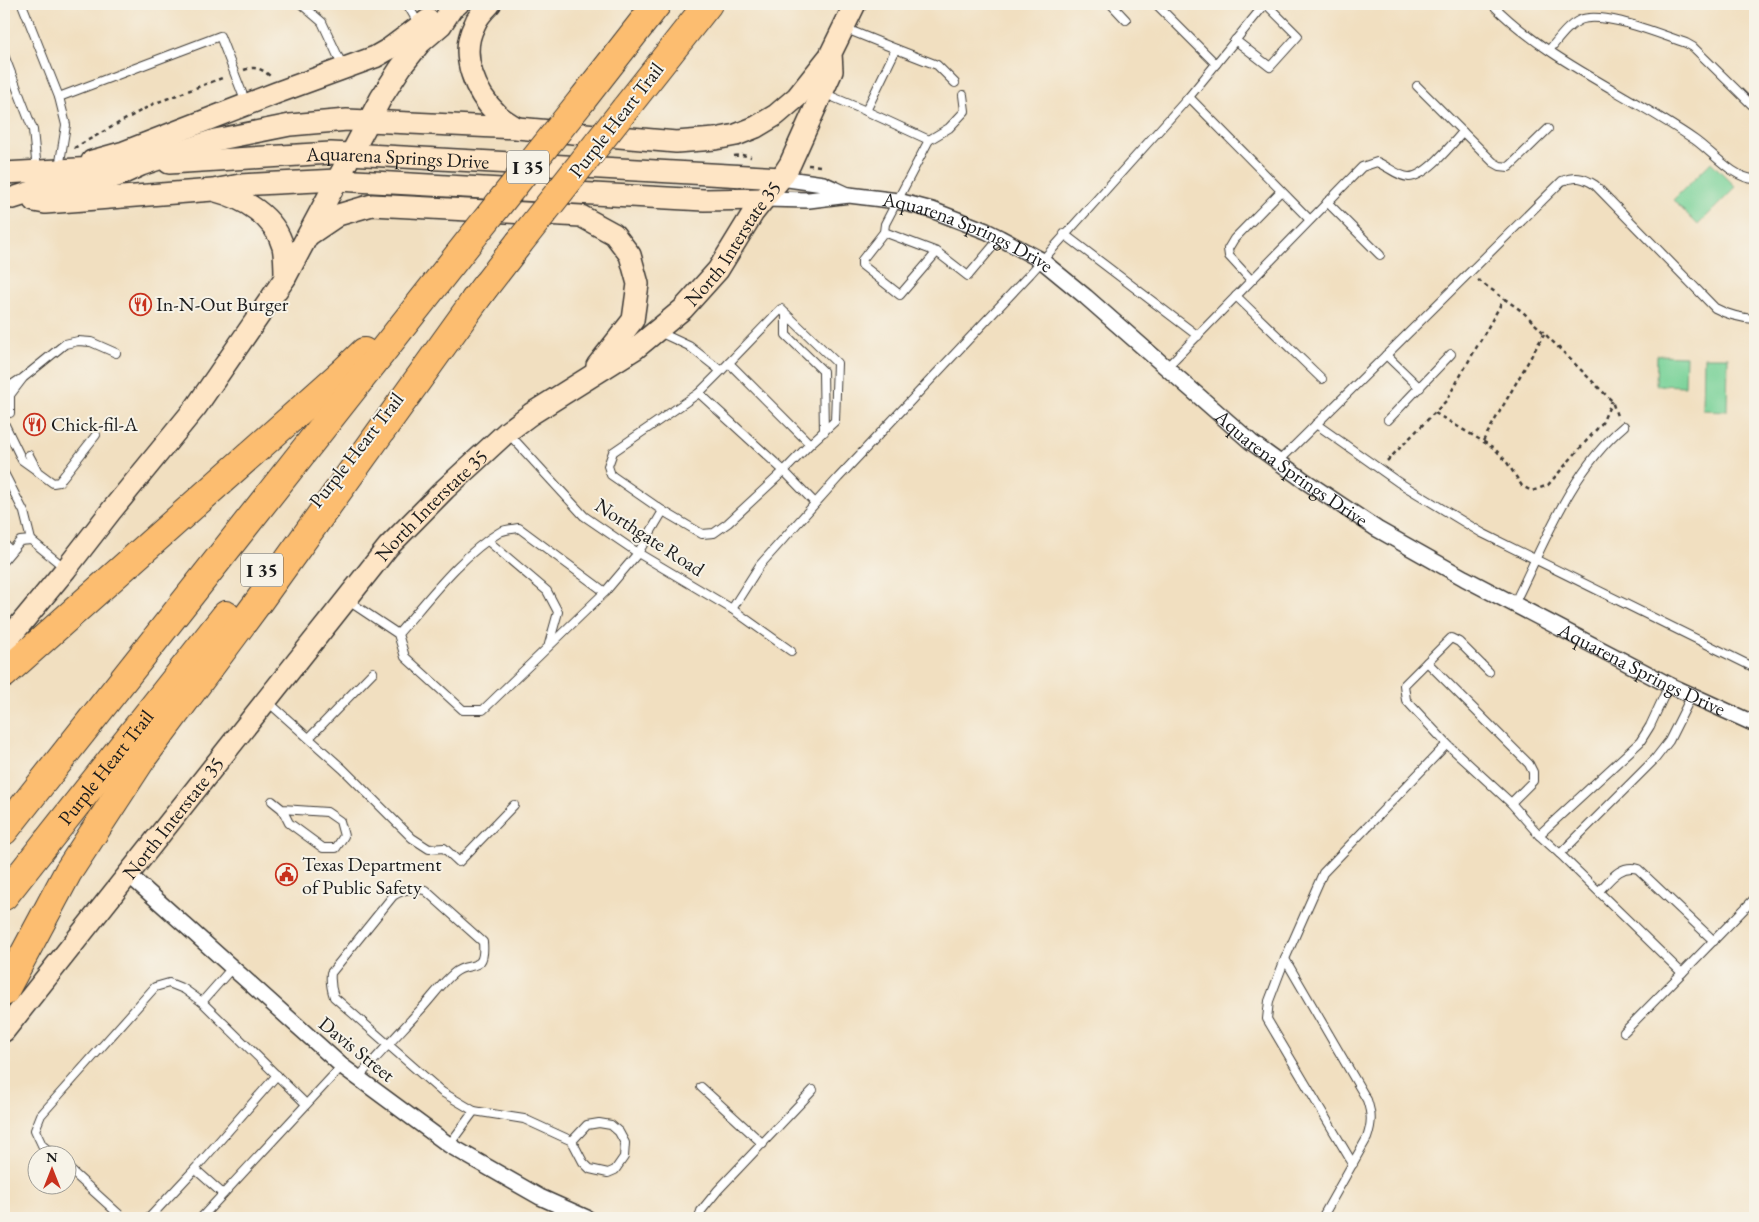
<svg xmlns="http://www.w3.org/2000/svg" width="1759" height="1222" viewBox="0 0 1759 1222" font-family="'EB Garamond',serif">
	<rect width="100%" height="100%" fill="#f7f3e8"/>
	<filter id="ink" filterUnits="userSpaceOnUse"><feTurbulence type="fractalNoise" baseFrequency=".02" numOctaves="2"/><feDisplacementMap in="SourceGraphic" scale="10" xChannelSelector="R" yChannelSelector="G"/><feConvolveMatrix kernelMatrix="1 2 1 2 8 2 1 2 1" color-interpolation-filters="sRGB"/></filter>
	<filter id="wash" filterUnits="userSpaceOnUse"><feTurbulence type="fractalNoise" baseFrequency=".0096" numOctaves="4" result="noise"/><feDisplacementMap in="SourceGraphic" scale="20" xChannelSelector="R" yChannelSelector="G"/><feGaussianBlur stdDeviation="1.12" result="paint"/><feColorMatrix in="noise" values="0 0 0 0 0 0 0 0 0 0 0 0 0 0 0 0 0 1.4 0 .05"/><feComposite in="paint" operator="in"/></filter>
	<g filter="url(#wash)">
		<rect width="100%" height="100%" fill="#f1dfc0"/>
		<g fill="#78d298" stroke="#4a775a">
			<polygon points="1711,162 1736,187 1698,225 1673,200"/>
			<polygon points="1657,355 1686,356 1685,386 1656,385"/>
			<polygon points="1704,357 1728,357 1727,411 1703,410"/>
		</g>
	</g>
	<g filter="url(#ink)">
		<g fill="none" stroke-linecap="round" stroke-linejoin="round">
			<defs>
				<g id="lane">
					<polyline points="22,4 59,97"/>
					<polyline points="301,4 322,22 343,67"/>
					<polyline points="407,4 420,26"/>
					<polyline points="1111,4 1126,20"/>
					<polyline points="1156,4 1216,64"/>
					<path d="M1492,4C1549,62 1629,94 1695,140C1712,152 1734,179 1755,179"/>
					<polyline points="1235,40 1270,67 1298,36 1266,4"/>
					<polyline points="896,49 937,65 955,83"/>
					<path d="M1549,50C1558,40 1567,26 1580,20C1603,10 1661,35 1686,43L1693,47L1755,108"/>
					<polyline points="4,55 33,130 37,170"/>
					<polyline points="1417,86 1493,162 1500,166 1509,167 1548,129"/>
					<polyline points="823,93 866,111 896,49 844,28"/>
					<polyline points="1189,97 1310,220"/>
					<polyline points="866,111 929,140 949,128 965,111 963,95"/>
					<polyline points="929,140 885,224 884,232 862,260 862,265 900,295 937,252 968,276 1000,238"/>
					<polyline points="59,168 66,125 59,97 220,36 246,103"/>
					<polyline points="1327,202 1380,255"/>
					<polyline points="884,232 937,252"/>
					<polyline points="1064,234 1198,336"/>
					<polyline points="1251,280 1229,256 1228,249 1234,239 1281,191"/>
					<polyline points="1236,296 1322,379"/>
					<polyline points="786,314 786,335 823,371 824,432"/>
					<polyline points="659,332 689,346 721,371 699,393 613,452 608,466 611,475 663,511 702,534 714,533 728,523 784,471 810,444 835,421 837,363 781,309 721,371"/>
					<polyline points="1386,355 1420,388"/>
					<polyline points="729,363 810,444"/>
					<path d="M1166,368L1362,167L1377,162C1387,166 1399,177 1409,177C1426,177 1452,144 1463,132"/>
					<polyline points="4,390 19,380"/>
					<polyline points="699,393 784,471 815,503"/>
					<polyline points="10,413 10,395 23,378 65,344 78,341 91,342 116,353"/>
					<polyline points="1388,420 1451,354"/>
					<polyline points="4,423 22,460 36,470"/>
					<polyline points="1316,424 1398,482 1482,533 1755,668"/>
					<polyline points="508,433 584,516 638,553 732,609 791,651"/>
					<polyline points="29,455 38,472 53,483 59,482 96,435"/>
					<path d="M1279,461L1562,181C1575,176 1583,177 1595,185L1715,308C1728,315 1740,318 1755,319"/>
					<polyline points="4,473 24,512 31,540"/>
					<polyline points="488,541 547,591 558,612 549,644"/>
					<polyline points="4,544 11,551"/>
					<polyline points="4,560 20,541 31,540 65,568"/>
					<polyline points="605,592 638,553 663,511"/>
					<path d="M347,600L398,634C427,601 461,555 500,532C505,529 513,529 519,528L605,592L483,710H463L405,657L398,634"/>
					<path d="M1514,604C1545,542 1570,472 1624,426"/>
					<polyline points="732,609 760,565 838,478 1030,274 1189,97 1265,4"/>
					<polyline points="1427,662 1529,764 1533,772 1533,781 1511,803"/>
					<polyline points="1489,672 1459,642 1451,638 1404,685 1406,700 1447,744 1511,803 1539,835 1560,854 1682,973 1755,898"/>
					<polyline points="267,701 343,769 412,838 429,849 444,848 459,862 514,805"/>
					<polyline points="309,738 373,672"/>
					<polyline points="272,801 282,809 289,823 323,848 336,848 344,836 340,821 327,812 282,809"/>
					<polyline points="1539,835 1640,742 1650,726 1669,685"/>
					<polyline points="1560,854 1655,759 1669,741 1692,695"/>
					<path d="M1599,891C1610,880 1620,864 1638,869L1714,941"/>
					<path d="M1285,959L1367,1100C1372,1115 1372,1123 1367,1138L1322,1218"/>
					<polyline points="202,1002 306,1104"/>
					<polyline points="1624,1032 1682,973"/>
					<path d="M358,1078C379,1054 401,1031 423,1007C433,996 442,983 454,973C469,960 486,975 483,942L425,890C412,888 404,889 393,896L331,973C330,982 331,988 334,997L442,1092L474,1111L449,1145"/>
					<polyline points="701,1087 763,1144"/>
					<polyline points="474,1111 524,1119 572,1141 583,1162 590,1169 608,1173 615,1170 624,1157 625,1143 619,1132 611,1125 599,1123 587,1125 572,1141"/>
					<polyline points="53,1154 42,1145 35,1130 41,1115 155,987 169,983 184,989 202,1002 232,968"/>
					<polyline points="1353,1164 1267,1019 1269,1001 1285,959 1323,873 1447,744"/>
					<polyline points="68,1168 123,1218"/>
					<polyline points="195,1169 277,1075"/>
					<polyline points="149,1218 195,1169 223,1194"/>
					<polyline points="201,1218 342,1066"/>
					<polyline points="699,1218 701,1211 718,1190 813,1090"/>
				</g>
				<g id="street">
					<polyline points="781,178 823,184 847,195"/>
					<path id="s1" d="M764,199L809,200L849,195L898,201L932,210L986,231L1000,238L1041,260L1086,297L1251,442L1305,481L1377,529L1464,578L1669,685L1755,724"/>
					<polyline points="128,874 342,1066 449,1145 540,1197 587,1218"/>
				</g>
				<g id="secondary">
					<path d="M490,4C484,10 477,17 474,26C459,55 475,93 498,115C503,120 510,124 517,128"/>
					<polyline points="92,161 124,152 276,93 375,57 389,49 428,20"/>
					<path id="s2" d="M169,163L331,153L781,178"/>
					<polyline points="4,173 113,167"/>
					<path d="M216,191C243,198 275,216 283,247C285,256 285,268 285,278"/>
					<polyline points="13,198 38,190 96,182 117,176 141,165 215,140 290,125 347,120 517,128 676,142 715,139 736,135 756,127 776,115 797,97 828,58"/>
					<polyline points="34,201 45,203 213,190 240,185 337,180 704,200 764,199"/>
					<polyline points="310,234 338,215 372,205 581,216 614,234 630,255 638,284 633,320 597,366"/>
					<polyline points="4,644 66,569 111,511 196,407 285,278 381,98 401,67 420,43 441,25 452,8 458,4"/>
					<path id="s3" d="M4,1031L388,547L445,489L507,432L531,414L636,348L683,309L718,270L753,213L781,178L790,164L832,71L831,53L855,4"/>
				</g>
				<g id="highway">
					<polyline points="582,100 657,4"/>
					<polyline points="625,109 708,4"/>
					<polyline points="474,301 519,243"/>
					<polyline points="4,674 341,374 364,352"/>
					<polyline points="4,831 475,234"/>
					<path id="s4" d="M4,896L226,615"/>
					<polyline points="4,992 68,872 143,757 259,601 486,285"/>
				</g>
			</defs>
			<use href="#lane" stroke="#3c3935" stroke-width="10"/>
			<use href="#street" stroke="#3c3935" stroke-width="18"/>
			<use href="#secondary" stroke="#3c3935" stroke-width="24"/>
			<use href="#highway" stroke="#3c3935" stroke-width="30"/>
			<g stroke="#3c3935" stroke-width="2.5" stroke-dasharray="4 4" stroke-linecap="butt">
				<path d="M1666,4C1672,7 1678,10 1683,4"/>
				<path d="M244,70C255,66 261,68 270,76"/>
				<polyline points="74,148 153,104 222,78"/>
				<polyline points="734,156 742,155 751,157"/>
				<polyline points="808,165 821,166"/>
				<polyline points="1478,280 1523,312 1612,401 1618,419"/>
				<polyline points="1435,413 1494,448 1506,461 1522,486 1532,491 1548,485 1602,423 1612,401"/>
				<polyline points="1483,441 1544,334"/>
				<polyline points="1387,461 1446,401 1504,299"/>
			</g>
			<use href="#lane" stroke="#fff" stroke-width="8"/>
			<use href="#street" stroke="#fff" stroke-width="15"/>
			<use href="#secondary" stroke="#fee5c5" stroke-width="21"/>
			<use href="#highway" stroke="#fcbd6f" stroke-width="28"/>
			<defs>
				<g id="highway-bridge">
					<polyline points="475,234 582,100"/>
					<polyline points="519,243 625,109"/>
				</g>
			</defs>
			<use href="#highway-bridge" stroke="#3c3935" stroke-width="30" stroke-linecap="butt"/>
			<use href="#highway-bridge" stroke="#fcbd6f" stroke-width="28"/>
		</g>
	</g>
	<defs>
		<symbol id="restaurant-ring" viewBox="-11 -11 22 22"><circle r="9.5" fill="#f7f3e8" stroke="#c8321e" stroke-width="1.5"/><path d="M-5-6h1v4h1v-4h1v4h1v-4h1v5L-1.5 .5V6h-2V.5L-5-1ZM5-6V6H3V1.5H1.5Q1.5-4 5-6Z" fill="#c8321e"/></symbol>
		<symbol id="civic-ring" viewBox="-11 -11 22 22"><circle r="9.5" fill="#f7f3e8" stroke="#c8321e" stroke-width="1.5"/><path d="M-.6-6.5H3V-4.5H.6V-3L4-1V1h2V6H-6V1h2V-1L-.6-3ZM-1.2 2.5V6h2.4V2.5Z" fill="#c8321e"/></symbol>
	</defs>
	<g fill-rule="evenodd">
		<use href="#restaurant-ring" x="128" y="292" width="25" height="25"/>
		<use href="#restaurant-ring" x="22" y="412" width="25" height="25"/>
		<use href="#civic-ring" x="274" y="862" width="25" height="25"/>
	</g>
	<g text-anchor="middle" dominant-baseline="central" stroke-width="4" stroke-linejoin="round" paint-order="stroke">
		<g fill="#f7f3e8" stroke="#5e5c59" stroke-width="1">
			<rect x="507" y="150.5" width="42" height="33" rx="4"/>
			<rect x="241" y="553.5" width="42" height="33" rx="4"/>
		</g>
		<g font-size="19" font-weight="bold" fill="#1c1c1c">
			<text x="528" y="167">I 35</text>
			<text x="262" y="570">I 35</text>
		</g>
		<g font-size="20" fill="#1c1c1c" stroke="#f7f3e8">
			<text transform="translate(616 120) rotate(-52)">Purple Heart Trail</text>
			<text stroke="none"><textPath href="#s2" startOffset="229">Aquarena Springs Drive</textPath></text>
			<text stroke="none"><textPath href="#s1" startOffset="211">Aquarena Springs Drive</textPath></text>
			<text stroke="none"><textPath href="#s3" startOffset="1081">North Interstate 35</textPath></text>
			<text transform="translate(356 450) rotate(-52)">Purple Heart Trail</text>
			<text stroke="none"><textPath href="#s1" startOffset="616">Aquarena Springs Drive</textPath></text>
			<text stroke="none"><textPath href="#s3" startOffset="678">North Interstate 35</textPath></text>
			<text transform="translate(650 537) rotate(33)">Northgate Road</text>
			<text stroke="none"><textPath href="#s1" startOffset="1021">Aquarena Springs Drive</textPath></text>
			<text stroke="none"><textPath href="#s4" startOffset="164">Purple Heart Trail</textPath></text>
			<text stroke="none"><textPath href="#s3" startOffset="272">North Interstate 35</textPath></text>
			<text transform="translate(357 1049) rotate(39)">Davis Street</text>
		</g>
		<g font-size="20" fill="#1c1c1c" stroke="#f7f3e8" text-anchor="start">
			<text x="156" y="304">In-N-Out Burger</text>
			<text x="51" y="424">Chick-fil-A</text>
			<text x="302" y="864">Texas Department<tspan x="302" dy="23">of Public Safety</tspan></text>
		</g>
	</g>
	<rect width="1759" height="1222" fill="none" stroke="#f7f3e8" stroke-width="20"/>
	<g transform="translate(52 1170)"><circle r="24" fill="#f7f3e8" stroke="#9f9d96"/>
	<path d="M0-4L9 19L0 12L-9 19Z" fill="#c8321e"/>
	<text y="-8" font-size="14" font-weight="bold" text-anchor="middle" fill="#1c1c1c">N</text>
	</g>
</svg>
